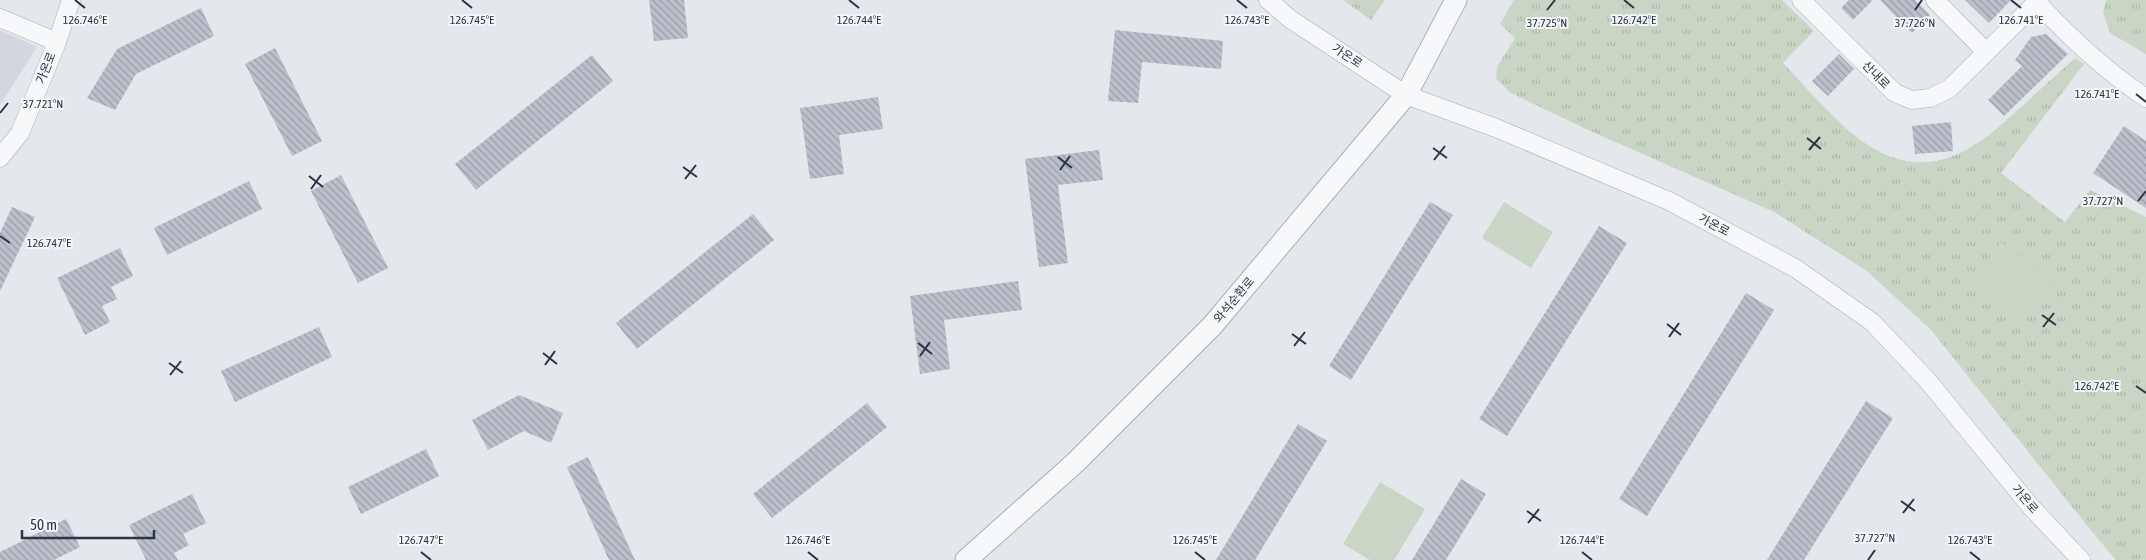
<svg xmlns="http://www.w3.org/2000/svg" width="2146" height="560" viewBox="0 0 2146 560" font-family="'Asap Condensed','Noto Sans KR',sans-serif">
	<defs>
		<pattern id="grass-tufts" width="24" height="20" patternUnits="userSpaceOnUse" patternTransform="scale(1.25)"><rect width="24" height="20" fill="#c9d6c5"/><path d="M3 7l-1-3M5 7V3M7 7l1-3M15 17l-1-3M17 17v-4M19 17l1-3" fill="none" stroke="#adb8ab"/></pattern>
		<pattern id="building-back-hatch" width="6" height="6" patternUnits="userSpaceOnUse" patternTransform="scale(1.25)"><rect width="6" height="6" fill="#bbc0ca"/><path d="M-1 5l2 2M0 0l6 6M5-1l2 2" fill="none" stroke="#989da6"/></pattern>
	</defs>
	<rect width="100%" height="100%" fill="#e4e7ec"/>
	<polygon fill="#d2d6de" points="0,30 37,47 0,105"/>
	<g fill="url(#grass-tufts)">
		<polygon points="1343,0 1385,0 1371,20"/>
		<path d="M1514,0H1782L1814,31L1783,63C1807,88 1842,130 1871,147C1933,184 1977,148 2022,106C2040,90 2057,74 2075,58L2084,64L2001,173L2065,222L2090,190L2146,217V560H2116L2089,528L1932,331L1867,271L1774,212L1586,129L1511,93L1496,79L1497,67L1515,38L1500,24Z"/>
		<polygon points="2106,0 2146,0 2146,54 2110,33 2103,12"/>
	</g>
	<g fill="#c9d6c5">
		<polygon points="1504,202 1553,232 1531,268 1482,238"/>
		<polygon points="2001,242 2051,281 2018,324 1968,285"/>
		<polygon points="1380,482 1425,509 1394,560 1370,560 1343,544"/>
	</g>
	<g fill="url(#building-back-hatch)">
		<polygon points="649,0 684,0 688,38 654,41"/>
		<polygon points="1849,0 1873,0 1853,20 1841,8"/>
		<polygon points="1880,0 1915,0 1930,15 1912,33"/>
		<polygon points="1965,0 2011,0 1989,23"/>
		<polygon points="201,8 214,36 136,74 115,110 87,98 117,49"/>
		<polygon points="1115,30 1223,41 1221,69 1142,62 1138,103 1108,101"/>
		<polygon points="2046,34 2068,54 2004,116 1988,100 2022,66 2015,60 2031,37"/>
		<polygon points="275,48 322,141 292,156 245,64"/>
		<polygon points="1839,54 1854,69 1828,96 1812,81"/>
		<polygon points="592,55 613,81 476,190 455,164"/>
		<polygon points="878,97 883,129 839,135 844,174 810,179 800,108"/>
		<polygon points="1951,122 1953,151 1915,154 1912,126"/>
		<polygon points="2124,126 2146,141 2146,208 2093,173"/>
		<polygon points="1099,150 1103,180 1058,185 1068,263 1039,267 1025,159"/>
		<polygon points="341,175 388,268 358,283 311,191"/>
		<polygon points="249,181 262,209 167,255 154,228"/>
		<polygon points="1430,202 1453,215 1351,380 1329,366"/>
		<polygon points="12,207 35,217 0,291 0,233"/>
		<polygon points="753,214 774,240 637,349 616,323"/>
		<polygon points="1599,226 1627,243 1507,436 1479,419"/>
		<polygon points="120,248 133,276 111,287 117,299 102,306 110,322 85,335 57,278"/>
		<polygon points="1018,281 1022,310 944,320 950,369 920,374 910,296"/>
		<polygon points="1746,293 1774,310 1647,516 1619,499"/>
		<polygon points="319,327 332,357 235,402 221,371"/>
		<polygon points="519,395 563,413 551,443 524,431 488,450 472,420"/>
		<polygon points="1866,401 1893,418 1804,560 1767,560"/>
		<polygon points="867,403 887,427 772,518 753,494"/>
		<polygon points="1298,424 1327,441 1255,560 1216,560"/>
		<polygon points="426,449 439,476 361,514 348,487"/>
		<polygon points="588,457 635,560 609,560 567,467"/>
		<polygon points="1461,479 1486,494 1446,560 1412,560"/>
		<polygon points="192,494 206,523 183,534 189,545 174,553 178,560 146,560 129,525"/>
		<polygon points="66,519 80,547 54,560 0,560 0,552"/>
	</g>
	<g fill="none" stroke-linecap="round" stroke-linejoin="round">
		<defs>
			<g id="minor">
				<polyline points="1268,0 1290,19 1406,95 1496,128 1669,201 1795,268 1872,322 1928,381 2031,507 2081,560"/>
				<polyline points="1801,0 1895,93 1912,100 1930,98 1949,89 2037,2"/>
				<polyline points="1935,0 1986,52"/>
				<path d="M2035,0C2068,36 2106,71 2146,98"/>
				<polyline points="0,18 57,42"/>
				<polyline points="0,158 20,133 57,42 71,0"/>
			</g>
			<polyline id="tertiary" points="966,560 1076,462 1212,326 1406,95 1456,0"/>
		</defs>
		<use href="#minor" stroke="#a9aeb7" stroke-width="19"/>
		<use href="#tertiary" stroke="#a9aeb7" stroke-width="23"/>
		<use href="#minor" stroke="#f7f8fa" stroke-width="18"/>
		<use href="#tertiary" stroke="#f7f8fa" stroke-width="21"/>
	</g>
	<path fill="none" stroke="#2b3445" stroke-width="2" d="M75,0L85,8M462,0L472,8M849,0L859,8M1237,0L1247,8M1624,0L1634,8M2011,0L2021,8M1547,10L1555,0M1915,10L1922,0M2136,94L2146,102M0,113L8,103M1807,138L1821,149M1433,148L1447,158M1809,150L1820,137M1058,157L1072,168M1434,160L1445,146M683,167L697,177M1060,170L1070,156M309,176L323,187M685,179L696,165M311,189L321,175M2138,201L2146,191M0,236L10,243M2042,315L2056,325M1667,324L1681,335M2043,327L2054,313M1292,334L1306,344M1669,337L1679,323M918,343L932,354M1294,346L1305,332M543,353L557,364M920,356L930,342M169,363L183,373M545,365L555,351M170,375L181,361M2136,386L2146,393M1901,501L1915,511M1527,511L1541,521M1903,513L1914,499M1528,523L1539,509M421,552L431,560M808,552L818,560M1195,552L1205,560M1582,552L1592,560M1970,552L1980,560M1868,560L1875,550"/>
	<g text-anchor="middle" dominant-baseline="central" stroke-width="4" stroke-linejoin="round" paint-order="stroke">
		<g font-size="12" fill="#2b3445" stroke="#f4f6f9">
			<text transform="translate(1347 56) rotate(33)">가온로</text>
			<text transform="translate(46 68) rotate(-68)">가온로</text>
			<text transform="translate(1876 75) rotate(45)">산내로</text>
			<text transform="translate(1714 225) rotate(28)">가온로</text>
			<text transform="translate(1234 300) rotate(-50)">와석순환로</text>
			<text transform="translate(2025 499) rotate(50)">가온로</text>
		</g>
	</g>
	<g font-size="12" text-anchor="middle" fill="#2b3445" stroke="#f4f6f9" stroke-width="4" stroke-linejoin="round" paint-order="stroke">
		<text x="85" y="24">126.746°E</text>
		<text x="472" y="24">126.745°E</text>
		<text x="859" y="24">126.744°E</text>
		<text x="1247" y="24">126.743°E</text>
		<text x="1634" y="24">126.742°E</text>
		<text x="2021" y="24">126.741°E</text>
		<text x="1915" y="27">37.726°N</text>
		<text x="1547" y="27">37.725°N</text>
		<text x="2097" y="98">126.741°E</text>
		<text x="43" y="108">37.721°N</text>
		<text x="2103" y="205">37.727°N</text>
		<text x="49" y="247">126.747°E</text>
		<text x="2097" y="390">126.742°E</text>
		<text x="1875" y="542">37.727°N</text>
		<text x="421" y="544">126.747°E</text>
		<text x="808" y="544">126.746°E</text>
		<text x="1195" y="544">126.745°E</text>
		<text x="1582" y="544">126.744°E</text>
		<text x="1970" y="544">126.743°E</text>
	</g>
	<path d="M22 530v8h132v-8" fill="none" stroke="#2b3445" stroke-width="2.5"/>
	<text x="30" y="530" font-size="15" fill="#2b3445" stroke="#f4f6f9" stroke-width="4" paint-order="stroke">50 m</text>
</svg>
